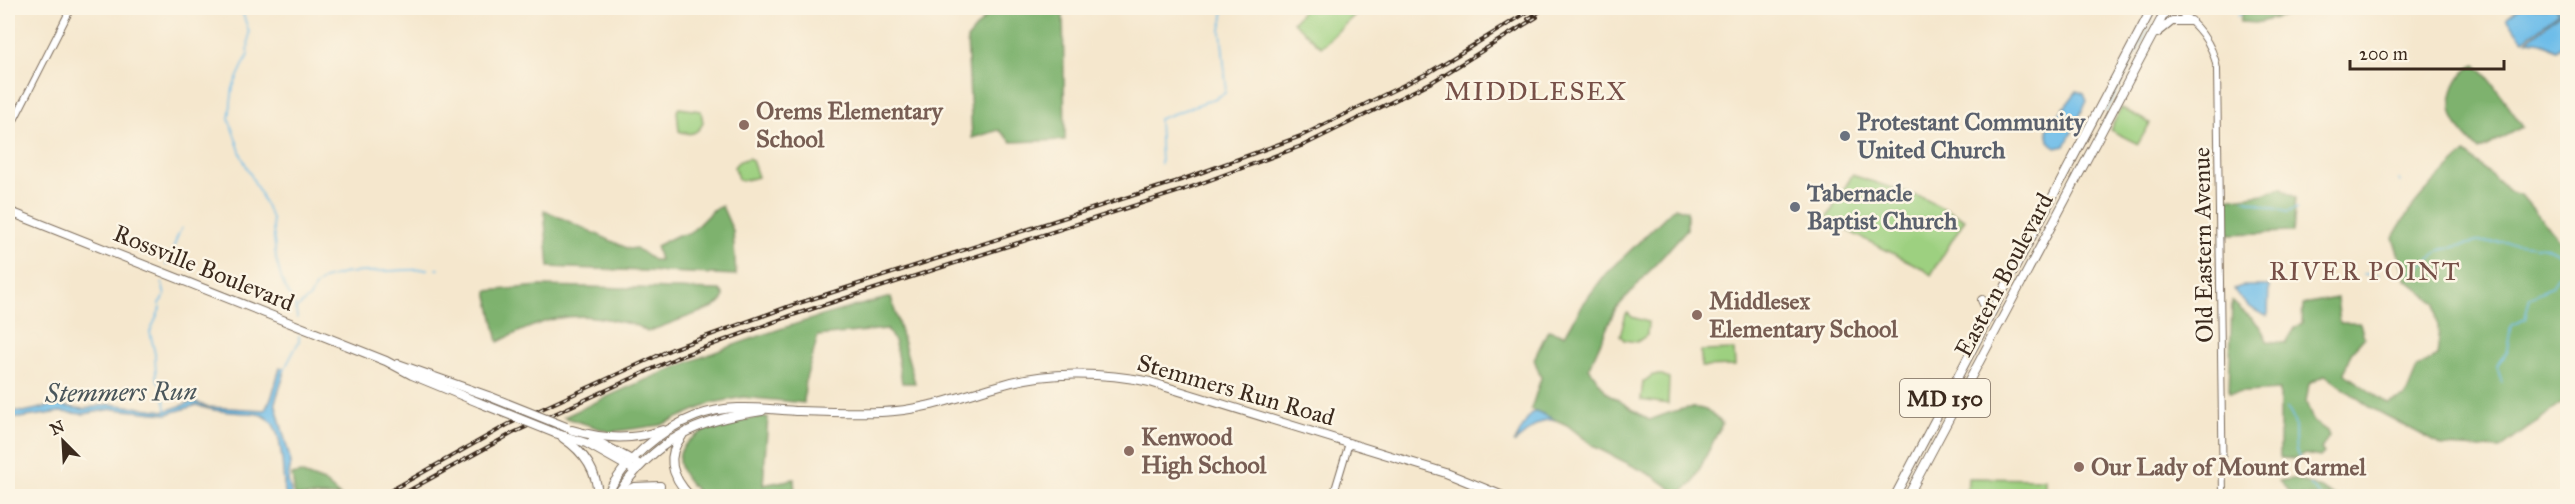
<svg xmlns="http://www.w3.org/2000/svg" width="2575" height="504" viewBox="0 0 2575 504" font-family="'IM FELL Great Primer',serif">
	<rect width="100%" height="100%" fill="#fcf5e5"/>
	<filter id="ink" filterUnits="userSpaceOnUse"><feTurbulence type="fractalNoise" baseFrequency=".0167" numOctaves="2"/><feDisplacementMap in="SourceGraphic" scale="12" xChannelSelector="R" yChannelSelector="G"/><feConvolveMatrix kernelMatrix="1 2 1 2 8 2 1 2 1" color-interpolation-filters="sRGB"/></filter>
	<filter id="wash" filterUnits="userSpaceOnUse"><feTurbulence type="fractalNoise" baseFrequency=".008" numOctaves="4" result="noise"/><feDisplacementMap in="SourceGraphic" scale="24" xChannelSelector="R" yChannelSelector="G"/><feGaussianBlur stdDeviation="1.35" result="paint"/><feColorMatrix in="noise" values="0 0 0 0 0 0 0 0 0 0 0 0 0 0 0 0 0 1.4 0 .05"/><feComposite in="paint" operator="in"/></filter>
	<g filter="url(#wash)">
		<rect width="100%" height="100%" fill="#f5e7cd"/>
		<g fill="#9dd080" stroke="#6c7d4f" stroke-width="1.5">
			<polygon points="1305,8 1356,8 1360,10 1321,47 1293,22"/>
			<path d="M679,108L701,111L703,123C698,134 689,136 679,131L677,111Z"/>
			<polygon points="2121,108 2150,123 2138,144 2110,130"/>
			<polygon points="748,158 752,160 758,177 742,181 738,179 734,167 738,162"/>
			<polygon points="1852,175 1923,198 1965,219 1931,275 1922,268 1826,220"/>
			<polygon points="1628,313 1632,317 1648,322 1647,335 1637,342 1624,340 1620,335 1626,314"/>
			<polygon points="1734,350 1735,366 1701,367 1701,351"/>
			<polygon points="1653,375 1662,375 1669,378 1668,404 1641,400 1643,382"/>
			<polygon points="1968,478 2045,479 2045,496 1967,496"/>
		</g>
		<g fill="#7eb26e" stroke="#5c6e46" stroke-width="1.5">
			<polygon points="993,8 1063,8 1065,140 1012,142 999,130 972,138 967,39"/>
			<polygon points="2243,8 2308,8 2307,10 2256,23 2240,22"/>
			<path d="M2476,65L2488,77L2523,127L2479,150C2471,142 2463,134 2457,125C2444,105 2454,73 2476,65Z"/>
			<path d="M2466,153L2510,192L2521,195L2567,249V399L2500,449L2443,446L2370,407L2325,375L2309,384L2306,402L2313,421L2327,431L2329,436L2321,449L2324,453L2320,457L2303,454L2296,459L2280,458V390L2229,393L2232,301C2248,318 2258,318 2267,341L2286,343L2295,328L2302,323L2303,304L2337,298L2340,323H2360L2364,337C2354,348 2346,358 2345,374L2388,404L2405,397L2417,368L2437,356L2439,338L2436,304L2406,279L2393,237C2411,204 2437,178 2466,153Z"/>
			<polygon points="2281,187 2296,198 2293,232 2228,234 2226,199 2264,194"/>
			<polygon points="722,206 733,231 736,275 549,267 544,210 629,249 636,248 653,260 660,260 656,246 678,235 689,234 713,210"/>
			<path d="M1675,207L1687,211V229L1615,310L1589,368L1607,393L1649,420C1676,411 1702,396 1722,424L1692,484L1679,494L1653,476L1595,447L1567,425L1531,409L1541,378L1534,359L1548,330L1565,335L1583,304L1604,276Z"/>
			<path d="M540,286L720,290L724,295L723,300L714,307L647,332C639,325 630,324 621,322C570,309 543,319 498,342L487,291Z"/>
			<path d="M891,297L915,383H902L895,343L887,329L818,336L805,382L804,403L743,397L712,403L661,425L610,432L564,417C669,366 778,325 891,297Z"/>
			<path d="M768,417L763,485L794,479L795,496H703C638,442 721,420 768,417Z"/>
			<polygon points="300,473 324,482 340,496 295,496 292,475"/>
			<polygon points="2291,479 2308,483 2336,496 2294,496 2279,481"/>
		</g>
		<g fill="#6ebde9" stroke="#547484" stroke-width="1.5">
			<polygon points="2520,8 2555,8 2559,13 2524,40 2506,19"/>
			<polygon points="2556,8 2567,8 2567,43 2556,50 2542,42 2528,40 2560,14 2566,19"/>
			<polygon points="2077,91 2084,94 2087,101 2065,146 2056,148 2049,141 2047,130"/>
			<path d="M2242,286H2269L2268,316C2257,314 2239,300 2234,289Z"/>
			<path d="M280,368H284V375L275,402L291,463L288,480L292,496H286C280,477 288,418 257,414C237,412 216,413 197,405L167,414L113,409L83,414L60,412L19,418L8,415V410L23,412L56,405L83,409L110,404L165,411L195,401L207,407L265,410L272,396Z"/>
			<polygon points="1536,411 1555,420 1546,420 1536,425 1514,443 1530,414"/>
		</g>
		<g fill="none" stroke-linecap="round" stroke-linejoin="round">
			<g stroke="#6ebde9" stroke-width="1.5">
				<polyline points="241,8 249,32 248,55 233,87 229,119 242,157 272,218 276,259 282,281 296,309 297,318"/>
				<polyline points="2238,16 2243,8 2261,8"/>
				<polyline points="2106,112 2152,21"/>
				<polyline points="1161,164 1159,119 1216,98 1225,93 1226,84 1221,31 1224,8"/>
				<polyline points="2399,180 2400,182"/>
				<polyline points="2243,199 2287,212 2298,208"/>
				<path d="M166,265C174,253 174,239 182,228"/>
				<polyline points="436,269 439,269"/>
				<polyline points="2413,272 2441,250 2477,242 2504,242 2545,247 2555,252 2566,261"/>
				<polyline points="2364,274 2380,275"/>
				<polyline points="162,283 165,296 159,303 160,309 150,332 155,354 156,377 162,388 167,413"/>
				<polyline points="297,308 310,297 315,287 324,279 346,273 428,269"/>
				<polyline points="284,370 299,341 299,336"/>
				<polyline points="2502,383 2497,366 2507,350 2511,326 2525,319 2530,297 2552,287 2567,259"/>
				<path d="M2286,407C2304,425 2287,444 2302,462"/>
				<polyline points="2310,485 2320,496"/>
			</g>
		</g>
	</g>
	<g filter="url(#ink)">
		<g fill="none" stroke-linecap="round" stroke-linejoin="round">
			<defs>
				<g id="minor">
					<path d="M2175,8C2196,24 2213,42 2217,69L2223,496"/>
					<polyline points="8,132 71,8"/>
					<polyline points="1333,496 1349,443"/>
				</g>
				<g id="major">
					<polyline points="2157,33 2172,21 2191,21"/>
					<polyline points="8,211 386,361 412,375 480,403"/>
					<polyline points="1982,300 1989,315"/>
					<polyline points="398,364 491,397"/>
					<path d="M572,430C602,439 632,441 663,430"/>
					<polyline points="555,433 586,443 632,469"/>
					<path d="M682,436C665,457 672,477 690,496"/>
					<path d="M563,438C584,452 597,471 598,496"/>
					<polyline points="593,439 637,463"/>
					<path d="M606,496C624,461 659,430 696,416C731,403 763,409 799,411C826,412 854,413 881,412C923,411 961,396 1001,385C1046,371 1103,372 1150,382L1446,473L1503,496"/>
					<path d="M616,496C655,440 695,420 762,411"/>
					<polyline points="618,496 634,487 660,486"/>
					<polyline points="1895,496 2152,8"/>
					<polyline points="1908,496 2167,8"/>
				</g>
			</defs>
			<use href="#minor" stroke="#7c6c5b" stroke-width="8"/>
			<use href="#major" stroke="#7c6c5b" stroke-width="10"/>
			<use href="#minor" stroke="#fff" stroke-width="6"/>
			<use href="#major" stroke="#fff" stroke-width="8"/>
			<defs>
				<g id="rail">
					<polyline points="1528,19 1545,8"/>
					<polyline points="381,496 509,424 672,349 790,306 1181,180 1301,136 1428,73 1534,8"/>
					<polyline points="399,496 513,433 676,358 793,315 1183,190 1304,145 1432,82 1537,17"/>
				</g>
			</defs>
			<use href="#rail" stroke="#3b2a1e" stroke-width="4"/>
			<use href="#rail" stroke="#fcf5e5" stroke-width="1.5" stroke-dasharray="4.5" stroke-linecap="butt"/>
			<defs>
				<g id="major-bridge">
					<polyline points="491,397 566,427"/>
					<polyline points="480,403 555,433"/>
				</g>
			</defs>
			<use href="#major-bridge" stroke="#7c6c5b" stroke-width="10" stroke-linecap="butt"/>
			<use href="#major-bridge" stroke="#fff" stroke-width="8"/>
		</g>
	</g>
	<g fill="#8d6e63" stroke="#fcf5e5" stroke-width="2">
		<circle cx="744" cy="125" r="6"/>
		<circle cx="1697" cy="315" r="6"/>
		<circle cx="1129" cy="451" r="6"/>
		<circle cx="2079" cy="467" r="6"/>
	</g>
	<g fill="#6b7280" stroke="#fcf5e5" stroke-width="2">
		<circle cx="1845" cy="136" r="6"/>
		<circle cx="1795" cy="207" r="6"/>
	</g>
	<g text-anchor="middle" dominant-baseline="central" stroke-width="5" stroke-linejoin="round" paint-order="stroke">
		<rect fill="#fcf5e5" stroke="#75675a" stroke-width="1.5" x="1900" y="379" width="90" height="38" rx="4.5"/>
		<g font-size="22" font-weight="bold" fill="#3b2a1e">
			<text x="1945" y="398">MD 150</text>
		</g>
		<g font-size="24" font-weight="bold" fill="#785e54" stroke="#fcf5e5" text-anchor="start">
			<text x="756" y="111">Orems Elementary<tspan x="756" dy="28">School</tspan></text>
			<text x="1709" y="301">Middlesex<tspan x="1709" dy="28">Elementary School</tspan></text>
			<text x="1141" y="437">Kenwood<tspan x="1141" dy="28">High School</tspan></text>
			<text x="2091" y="467">Our Lady of Mount Carmel</text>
		</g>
		<g font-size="24" font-weight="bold" fill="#5b616d" stroke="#fcf5e5" text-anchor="start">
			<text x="1857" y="122">Protestant Community<tspan x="1857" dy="28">United Church</tspan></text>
			<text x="1807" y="193">Tabernacle<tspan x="1807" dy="28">Baptist Church</tspan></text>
		</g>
		<g font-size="24" fill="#3b2a1e" stroke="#fcf5e5">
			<text transform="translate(2203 245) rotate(-91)">Old Eastern Avenue</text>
			<text transform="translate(204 268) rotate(22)">Rossville Boulevard</text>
			<text transform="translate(2004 275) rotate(-62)">Eastern Boulevard</text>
			<text transform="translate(1236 390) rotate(16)">Stemmers Run Road</text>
		</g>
		<g font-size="26" letter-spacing="1.5" fill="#775048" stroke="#fcf5e5">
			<text x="1536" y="91">MIDDLESEX</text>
			<text x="2365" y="271">RIVER POINT</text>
		</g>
		<g font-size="26" font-style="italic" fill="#4a565b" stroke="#fcf5e5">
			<text transform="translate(121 392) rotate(-1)">Stemmers Run</text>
		</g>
	</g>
	<rect width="2575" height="504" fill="none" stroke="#fcf5e5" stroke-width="30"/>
	<g transform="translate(63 441) rotate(336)" stroke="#fcf5e5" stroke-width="4.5" paint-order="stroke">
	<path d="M0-4.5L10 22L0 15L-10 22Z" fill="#3b2a1e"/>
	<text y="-9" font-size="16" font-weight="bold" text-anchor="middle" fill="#3b2a1e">N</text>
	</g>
	<path d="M2350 60v9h154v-9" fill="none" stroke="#3b2a1e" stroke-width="3"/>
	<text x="2359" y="60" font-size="18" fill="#3b2a1e" stroke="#fcf5e5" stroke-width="4.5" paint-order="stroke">200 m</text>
</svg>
